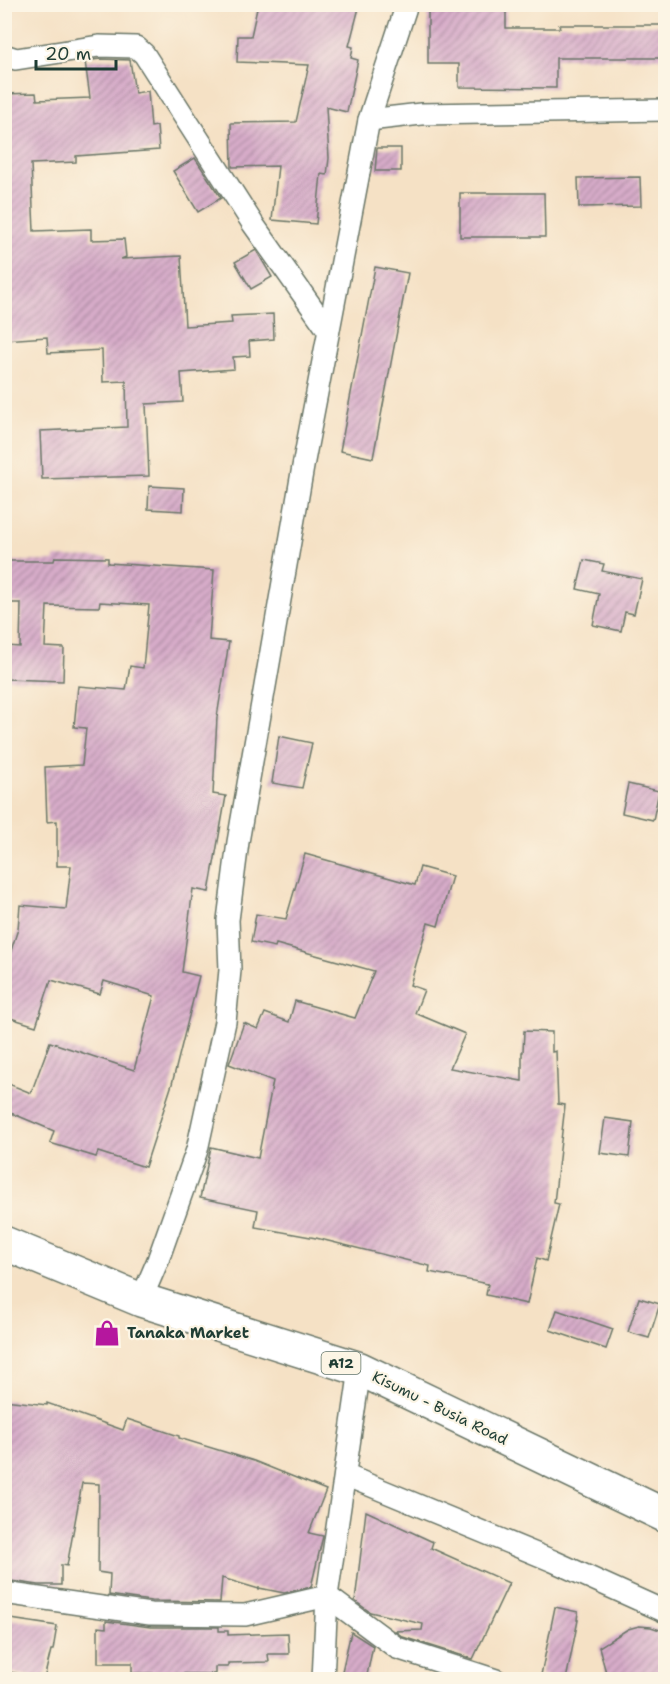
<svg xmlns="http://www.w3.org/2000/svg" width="670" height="1684" font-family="'Shantell Sans',sans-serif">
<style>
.building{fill:url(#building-hatch)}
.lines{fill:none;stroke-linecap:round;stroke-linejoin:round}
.street-casing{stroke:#6a7667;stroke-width:24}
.highway-casing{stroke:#6a7667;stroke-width:36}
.street{stroke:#fff;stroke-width:21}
.highway{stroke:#fff;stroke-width:33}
.labels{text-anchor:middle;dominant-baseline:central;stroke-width:4.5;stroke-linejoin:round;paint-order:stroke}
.shield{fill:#fcf5e5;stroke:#617469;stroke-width:1.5}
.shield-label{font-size:14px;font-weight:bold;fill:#1f3d34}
.poi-label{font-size:15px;font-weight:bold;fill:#1f3d34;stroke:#fcf5e5;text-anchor:start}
.street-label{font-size:15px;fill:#1f3d34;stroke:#fcf5e5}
</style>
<defs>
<pattern id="building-hatch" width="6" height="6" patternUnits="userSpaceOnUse" patternTransform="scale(1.5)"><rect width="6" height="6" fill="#d7acc9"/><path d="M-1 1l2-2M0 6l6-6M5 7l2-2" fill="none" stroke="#ae8da4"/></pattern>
</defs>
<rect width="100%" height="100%" fill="#fcf5e5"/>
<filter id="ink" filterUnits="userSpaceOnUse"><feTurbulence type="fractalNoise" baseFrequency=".0167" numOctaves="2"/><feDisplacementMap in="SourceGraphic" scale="12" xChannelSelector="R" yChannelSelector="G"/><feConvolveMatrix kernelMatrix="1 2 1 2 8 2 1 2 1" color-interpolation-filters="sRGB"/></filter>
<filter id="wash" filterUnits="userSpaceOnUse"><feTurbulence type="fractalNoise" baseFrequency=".008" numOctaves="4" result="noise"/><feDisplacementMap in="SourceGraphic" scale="24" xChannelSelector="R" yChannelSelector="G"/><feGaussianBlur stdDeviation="1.35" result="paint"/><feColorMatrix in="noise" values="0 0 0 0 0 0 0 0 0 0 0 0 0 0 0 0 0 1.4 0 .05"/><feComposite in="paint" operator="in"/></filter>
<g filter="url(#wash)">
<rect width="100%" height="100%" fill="#f5e1c5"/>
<g id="blocks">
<!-- building -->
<g class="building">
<polygon points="258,4 360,4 349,46 353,47 351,58 358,60 347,112 326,107 329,158 327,175 321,174 316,224 272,220 278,166 232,167 231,123 296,122 309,65 237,62 238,36 251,36"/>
<polygon points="428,4 506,4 506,28 560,28 559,25 666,25 666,58 556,58 556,88 459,87 459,64 428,64"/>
<polygon points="100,59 130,60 135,93 148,91 151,127 157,126 159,150 76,156 76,162 31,164 34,231 91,229 91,240 124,239 126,257 121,259 181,256 185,326 232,323 231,316 273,314 274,339 249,341 250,356 233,357 234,369 181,373 183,402 146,404 149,476 42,479 40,431 127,427 126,381 103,382 102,350 48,353 47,337 4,340 4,94 36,93 37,100 90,98 85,61"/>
<polygon points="377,148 401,148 401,171 375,171"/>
<polygon points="195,158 221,198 198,212 173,171"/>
<polygon points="640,177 641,206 579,207 578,178"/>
<polygon points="460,193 544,193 545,237 460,237"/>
<polygon points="256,250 272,277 251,289 235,262"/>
<polygon points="375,267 408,273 373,458 340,451"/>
<polygon points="149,486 184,488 183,511 148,509"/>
<polygon points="55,557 108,558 108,563 214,570 209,640 229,642 217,717 213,794 226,796 209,892 193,889 182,972 199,976 172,1084 145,1167 98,1152 96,1157 50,1143 54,1131 4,1110 4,1082 31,1093 50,1042 134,1070 154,996 104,981 100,994 51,980 36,1026 4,1016 4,972 18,929 20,905 66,909 71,866 57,866 57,821 47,822 45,767 82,765 86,728 74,727 78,686 126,690 130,666 143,668 149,605 100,602 99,607 47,606 45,647 64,648 63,681 6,679 7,646 20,647 21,603 9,603 9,594 4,594 4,561 54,561"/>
<polygon points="584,560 604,564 602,571 642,579 634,614 625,612 621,631 593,625 599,594 577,589"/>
<polygon points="279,736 312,743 302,788 272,783"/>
<polygon points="628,784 659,791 653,820 622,813"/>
<polygon points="305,854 415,885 420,867 452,876 438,926 428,923 410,985 424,990 415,1013 465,1034 450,1068 522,1081 522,1052 523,1052 524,1031 552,1032 552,1052 556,1051 558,1104 565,1105 554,1203 559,1204 546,1261 537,1258 527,1304 486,1295 488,1284 429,1272 430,1266 316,1238 255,1227 258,1210 200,1198 211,1147 258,1158 273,1081 229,1064 244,1023 258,1029 265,1013 289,1022 295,1001 355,1018 374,971 276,944 275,947 251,942 256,914 286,919"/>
<polygon points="605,1118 633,1122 629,1157 600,1153"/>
<polygon points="639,1298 660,1304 649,1338 628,1332"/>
<polygon points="557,1310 613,1329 606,1349 550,1330"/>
<polygon points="4,1400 47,1405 47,1403 123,1430 127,1419 179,1436 179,1438 254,1461 326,1490 309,1533 323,1536 311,1587 284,1593 259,1588 259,1589 222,1578 220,1602 151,1601 109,1595 110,1574 98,1572 99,1484 82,1483 67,1566 61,1565 61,1585 39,1585 4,1580"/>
<polygon points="366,1511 433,1542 431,1548 509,1583 473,1659 403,1637 395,1631 422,1630 423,1624 370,1612 355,1601"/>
<polygon points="555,1607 578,1612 577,1620 578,1620 566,1680 541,1675"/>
<polygon points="4,1618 57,1626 53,1650 51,1650 44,1679 4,1671"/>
<polygon points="106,1621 150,1627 219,1627 219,1631 228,1631 228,1635 288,1633 289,1654 268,1654 269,1662 228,1663 228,1667 215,1667 215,1674 132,1673 132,1663 98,1663 98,1627 106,1628"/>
<polygon points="639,1626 651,1627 666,1632 666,1680 608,1680 599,1647 628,1629"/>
<polygon points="351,1632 373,1646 366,1680 340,1680"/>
</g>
</g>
</g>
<g filter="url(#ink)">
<use href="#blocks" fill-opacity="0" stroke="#6a7667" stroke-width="1.5"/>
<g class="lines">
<!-- street casing -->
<g class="street-casing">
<g id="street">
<polyline points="4,55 16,59 99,46 136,47 144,54 253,224 328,330"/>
<polyline points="369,120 421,114 666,110"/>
<polyline points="141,1300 158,1260 197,1150 225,1022 230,970 228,920 238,842 304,461 369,120 407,4"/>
<polyline points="345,1475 553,1561 666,1612"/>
<polyline points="4,1593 150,1614 245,1615 327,1596 397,1648 496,1680"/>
<polyline points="323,1680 327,1596 360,1369"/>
</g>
</g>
<!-- highway casing -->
<g class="highway-casing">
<polyline id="highway" points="4,1243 141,1300 360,1369 666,1516"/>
</g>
<!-- street -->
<use href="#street" class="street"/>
<!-- highway -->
<use href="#highway" class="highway"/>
</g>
</g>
<!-- icons -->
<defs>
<g id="shop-bare" transform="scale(2.07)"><path d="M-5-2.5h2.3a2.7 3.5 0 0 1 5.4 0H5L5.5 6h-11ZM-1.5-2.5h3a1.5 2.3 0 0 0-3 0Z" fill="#b5179e" stroke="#fcf5e5" stroke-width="2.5" paint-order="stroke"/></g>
</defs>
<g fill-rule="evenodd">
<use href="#shop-bare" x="107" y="1333"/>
</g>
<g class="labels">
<!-- shield labels -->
<rect class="shield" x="321.5" y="1352" width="39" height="22" rx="4.5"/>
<g class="shield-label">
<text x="341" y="1363">A12</text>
</g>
<!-- poi labels -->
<g class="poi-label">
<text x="127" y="1333">Tanaka Market</text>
</g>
<!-- street labels -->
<g class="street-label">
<text transform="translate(440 1408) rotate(26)">Kisumu - Busia Road</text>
</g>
</g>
<!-- margin -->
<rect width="670" height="1684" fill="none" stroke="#fcf5e5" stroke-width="24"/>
<!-- scale -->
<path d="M36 60v9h80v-9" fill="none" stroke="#1f3d34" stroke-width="3"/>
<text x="45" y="60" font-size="18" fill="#1f3d34" stroke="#fcf5e5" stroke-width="4.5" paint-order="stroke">20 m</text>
</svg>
